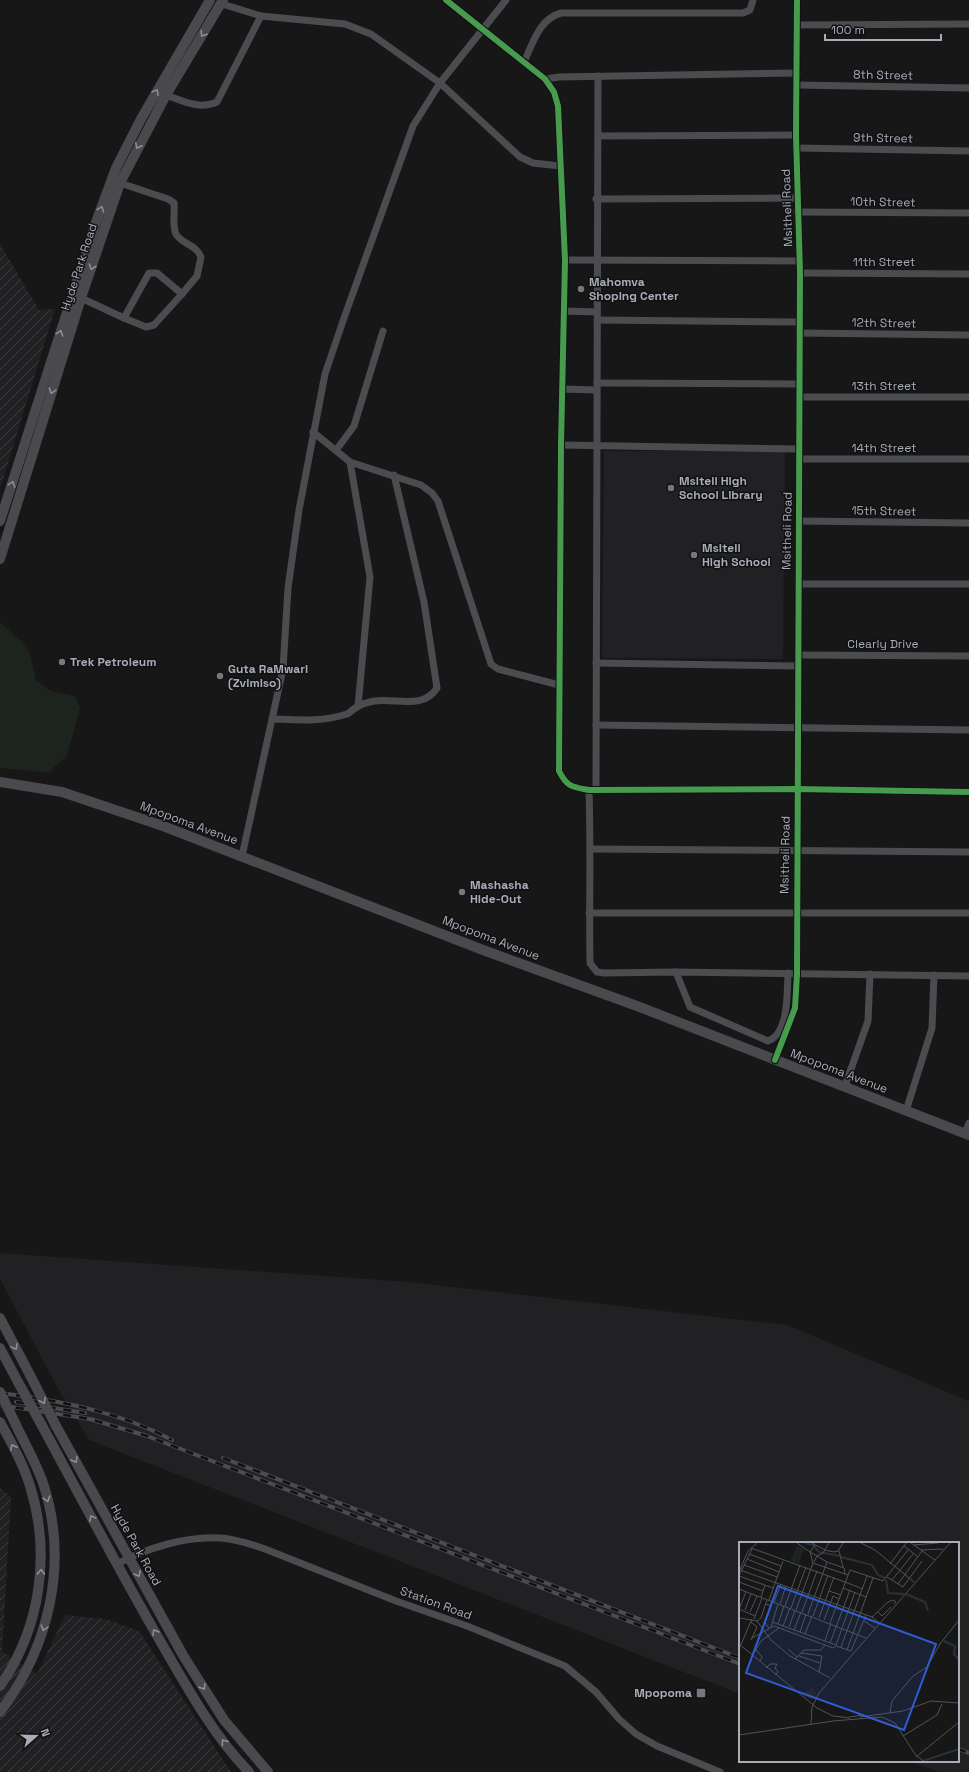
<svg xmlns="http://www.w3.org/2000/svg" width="969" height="1772" font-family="'Space Grotesk',sans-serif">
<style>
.built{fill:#212123}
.industrial{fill:url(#industrial-furrows)}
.grass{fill:#1d241e}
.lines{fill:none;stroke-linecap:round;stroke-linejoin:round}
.street{stroke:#4b4c50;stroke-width:7}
.secondary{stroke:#4a4a4e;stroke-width:10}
.rail-casing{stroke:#4b4c4f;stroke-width:4}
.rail{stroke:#111113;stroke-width:2.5;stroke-dasharray:8;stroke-linecap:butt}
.secondary-bridge{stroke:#4a4a4e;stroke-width:10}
.cycleway-casing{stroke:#111113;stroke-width:8}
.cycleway{stroke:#469c4c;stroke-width:6}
.oneway{stroke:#8c8f98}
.poi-dot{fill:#757880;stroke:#111113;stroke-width:1.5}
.labels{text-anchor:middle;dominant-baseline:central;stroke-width:3;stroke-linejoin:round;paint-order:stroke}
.street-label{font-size:12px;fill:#a8adb8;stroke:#111113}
.poi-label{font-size:12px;font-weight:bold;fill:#a8adb8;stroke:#111113;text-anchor:start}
.inset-river{fill:none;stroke:#2a3239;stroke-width:2}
.inset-road{fill:none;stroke:#515357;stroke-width:1}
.view{fill:#325cd3;fill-opacity:0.15;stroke:#325cd3;stroke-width:2}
.inset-edge{fill:none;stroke:#a8adb8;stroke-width:2}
</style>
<defs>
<pattern id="industrial-furrows" width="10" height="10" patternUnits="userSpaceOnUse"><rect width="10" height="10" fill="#212123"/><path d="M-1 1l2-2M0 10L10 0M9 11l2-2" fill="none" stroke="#3e3f41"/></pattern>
</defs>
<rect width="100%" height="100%" fill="#171717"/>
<!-- built -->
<g class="built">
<polygon points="604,451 785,451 783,659 602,658"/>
<polygon points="0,1253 409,1282 787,1325 969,1401 969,1772 939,1772 910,1761 958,1761 958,1543 740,1543 740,1694 89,1440 56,1385 0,1279"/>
</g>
<!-- industrial -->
<g class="industrial">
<polygon points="0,244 39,310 55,309 0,489"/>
<polygon points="0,1488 11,1497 2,1651 37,1674 65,1615 105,1619 139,1631 231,1772 0,1772"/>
</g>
<!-- grass -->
<polygon class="grass" points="0,622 23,643 30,654 36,681 51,691 75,696 80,708 67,756 54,767 51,773 0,768"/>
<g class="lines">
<!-- street -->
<g class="street">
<path d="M446,0L545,79L554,92L558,106L565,260L561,445L559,771C567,787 572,787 589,790L797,789L969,792"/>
<polyline points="222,4 261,16 345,24 371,34 440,83 520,157 533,163 560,166"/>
<polyline points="797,25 969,24"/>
<path d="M524,62C533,43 539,19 561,13H743L750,10L753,0"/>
<polyline points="545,79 559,77 797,73"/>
<polyline points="797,85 969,88"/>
<path d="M166,95C183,101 199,110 217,102L261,16"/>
<polyline points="598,136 796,135"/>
<polyline points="796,148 969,151"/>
<polyline points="596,199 797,198"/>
<polyline points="797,212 969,213"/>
<polyline points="565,260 800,261"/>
<polyline points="800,273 969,274"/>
<path d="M81,298L124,318L149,273H157L182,294L197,276L201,257C196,244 181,244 176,234C172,226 175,212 174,203L168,199L120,183"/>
<polyline points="564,311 597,312"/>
<polyline points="124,318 146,327 154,325 182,294"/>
<polyline points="597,320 799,322"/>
<polyline points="799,333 969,335"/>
<polyline points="597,383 799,384"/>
<polyline points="562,389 596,390"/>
<polyline points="799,397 969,397"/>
<polyline points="313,432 350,462 421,485 432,493 438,501 491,664 498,669 559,685"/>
<polyline points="561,445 799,449"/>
<polyline points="337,449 354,426 383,331"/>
<polyline points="799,459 969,459"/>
<polyline points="350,462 370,577 358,706"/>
<polyline points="799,521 969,523"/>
<polyline points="798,584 969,584"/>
<polyline points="798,655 969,656"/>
<polyline points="596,663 798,666"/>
<path d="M273,719C299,720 322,722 347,714C351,712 353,709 357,707C361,704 369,702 374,701C397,698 423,710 437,688L424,602L394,475"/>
<polyline points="596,725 969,730"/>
<polyline points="596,789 598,76"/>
<path d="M589,790C591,848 589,905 590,963L597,972L604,973L676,972L969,976"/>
<polyline points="591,849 969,852"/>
<polyline points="242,856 283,669 288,588 299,510 325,374 344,318 413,126 440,83 506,0"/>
<polyline points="589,913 969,913"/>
<path d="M676,972L690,1007L768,1041C789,1034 787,992 788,973"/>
<polyline points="775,1060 795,1008 797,974 800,273 796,135 797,0"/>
<polyline points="845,1086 868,1021 870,974"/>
<polyline points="906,1111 932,1028 934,975"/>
<polyline points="965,1133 969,1123"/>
<path d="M117,1564C147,1548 186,1536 220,1538C236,1539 251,1544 265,1549L396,1601L467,1626L565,1666L596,1692L619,1719L636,1734L657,1746L720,1772"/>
</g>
<!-- secondary -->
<g class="secondary">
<polyline points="0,521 95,225 116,168 141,119 210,0"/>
<polyline points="0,559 81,298 120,183 166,95 223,0"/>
<polyline points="0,782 62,792 163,826 483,950 637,1006 969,1135"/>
<polyline points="0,1318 30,1375"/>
<polyline points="0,1348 18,1382"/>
<path d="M0,1422C11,1442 23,1463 30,1486C51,1553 41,1628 0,1686"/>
<path d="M40,1422C79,1494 118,1568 159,1639C186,1685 212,1734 249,1772"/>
<polyline points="56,1426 184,1657 224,1720 268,1772"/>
<path d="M0,1712C50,1646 69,1562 43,1483C36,1463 25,1444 16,1425"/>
</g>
<!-- rail casing -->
<g class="rail-casing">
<g id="rail">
<path d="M0,1393C60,1401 118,1411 172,1440"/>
<polyline points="16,1402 85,1413"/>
<polyline points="0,1405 90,1419 147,1436 740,1664"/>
<polyline points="223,1458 740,1658"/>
<polyline points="958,1749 969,1753"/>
</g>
</g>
<!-- rail -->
<use href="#rail" class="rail"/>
<!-- secondary-bridge -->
<g class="secondary-bridge">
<polyline points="30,1375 56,1426"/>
<polyline points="18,1382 40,1422"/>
<polyline points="0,1392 16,1425"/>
</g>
<!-- cycleway casing -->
<g class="cycleway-casing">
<g id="cycleway">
<path d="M446,0L545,79L554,92L558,106L565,260L561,445L559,771C567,787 572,787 589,790L797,789L969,792"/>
<polyline points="775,1060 795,1008 797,974 800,273 796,135 797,0"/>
</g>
</g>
<!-- cycleway -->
<use href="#cycleway" class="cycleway"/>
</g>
<!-- one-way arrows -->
<defs><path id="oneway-chevron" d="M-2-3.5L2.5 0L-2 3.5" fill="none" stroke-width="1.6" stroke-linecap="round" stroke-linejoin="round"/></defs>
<g class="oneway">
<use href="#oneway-chevron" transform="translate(203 34) rotate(122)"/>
<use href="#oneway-chevron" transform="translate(156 92) rotate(-60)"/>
<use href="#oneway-chevron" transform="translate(138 146) rotate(116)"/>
<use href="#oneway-chevron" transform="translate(101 209) rotate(-70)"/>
<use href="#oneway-chevron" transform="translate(92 267) rotate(109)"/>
<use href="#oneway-chevron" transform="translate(60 333) rotate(-72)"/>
<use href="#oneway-chevron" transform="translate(52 391) rotate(108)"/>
<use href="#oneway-chevron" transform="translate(12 484) rotate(-72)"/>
<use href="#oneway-chevron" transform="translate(15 1347) rotate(62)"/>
<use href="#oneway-chevron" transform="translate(43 1401) rotate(63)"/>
<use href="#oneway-chevron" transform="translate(13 1447) rotate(-117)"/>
<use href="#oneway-chevron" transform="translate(75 1460) rotate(61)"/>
<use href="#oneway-chevron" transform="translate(47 1499) rotate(74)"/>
<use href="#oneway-chevron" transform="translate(92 1518) rotate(-118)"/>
<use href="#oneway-chevron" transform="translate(41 1572) rotate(-88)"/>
<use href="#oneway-chevron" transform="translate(138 1574) rotate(61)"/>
<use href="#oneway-chevron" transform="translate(44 1628) rotate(107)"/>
<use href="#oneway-chevron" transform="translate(155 1632) rotate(-120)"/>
<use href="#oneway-chevron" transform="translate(203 1687) rotate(58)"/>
<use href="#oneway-chevron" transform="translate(224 1742) rotate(-126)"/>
</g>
<!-- markers -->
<g class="poi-dot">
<circle cx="581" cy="289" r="4"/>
<circle cx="671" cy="488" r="4"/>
<circle cx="694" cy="555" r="4"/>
<circle cx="62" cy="662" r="4"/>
<circle cx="220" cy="676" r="4"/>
<circle cx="462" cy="892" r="4"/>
<rect x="696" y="1688" width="10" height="10" rx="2"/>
</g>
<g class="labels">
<!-- street labels -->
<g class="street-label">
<text transform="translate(883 75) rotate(1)">8th Street</text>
<text transform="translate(883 138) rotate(1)">9th Street</text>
<text transform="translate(883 202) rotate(1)">10th Street</text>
<text transform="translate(787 208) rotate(-92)">Msitheli Road</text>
<text x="884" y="262">11th Street</text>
<text transform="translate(79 267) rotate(-72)">Hyde Park Road</text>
<text transform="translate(884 323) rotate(1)">12th Street</text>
<text x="884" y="386">13th Street</text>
<text x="884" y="448">14th Street</text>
<text transform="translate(884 511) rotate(1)">15th Street</text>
<text transform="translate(787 531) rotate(-89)">Msitheli Road</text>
<text x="883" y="644">Clearly Drive</text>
<text transform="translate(189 823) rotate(20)">Mpopoma Avenue</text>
<text transform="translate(785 855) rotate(-89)">Msitheli Road</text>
<text transform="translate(491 938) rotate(21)">Mpopoma Avenue</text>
<text transform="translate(839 1071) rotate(21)">Mpopoma Avenue</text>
<text transform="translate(136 1545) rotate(61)">Hyde Park Road</text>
<text transform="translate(436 1603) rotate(20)">Station Road</text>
</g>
<!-- poi labels -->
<g class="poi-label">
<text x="589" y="282">Mahomva<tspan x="589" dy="14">Shoping Center</tspan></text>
<text x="679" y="481">Msiteli High<tspan x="679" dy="14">School Library</tspan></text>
<text x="702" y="548">Msiteli<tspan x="702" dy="14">High School</tspan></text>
<text x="70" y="662">Trek Petroleum</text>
<text x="228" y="669">Guta RaMwari<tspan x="228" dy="14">(Zvimiso)</tspan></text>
<text x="470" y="885">Mashasha<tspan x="470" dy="14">Hide-Out</tspan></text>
<text x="692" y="1693" text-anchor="end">Mpopoma</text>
</g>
</g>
<!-- overview -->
<g transform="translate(739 1542)">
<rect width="220" height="220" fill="#171717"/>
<path d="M73,146L78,151L73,158L62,152Z" fill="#1d241e"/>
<path d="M58,3L65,7L60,21L52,19Z" fill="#1d241e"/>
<path class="inset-river" d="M66,1L74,3L80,10L101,14M102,15L133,23L139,33L146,36M147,38L149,51L165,52M167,52L186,60L189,69M205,99L216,104L215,112L220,118M184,219L220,207"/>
<path class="inset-road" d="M58,1L71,10L74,21M73,1L86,8L95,10L99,9L104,1M122,1L136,8L175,40M172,1L196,18M76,3L71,10L88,20M175,3L199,1M165,4L179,15M12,6L106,40M182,8L204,7M100,9L104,25M10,12L42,24M8,17L40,30M75,20L78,14L84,11L90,1M151,22L167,1M5,23L38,35M1,28L133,75L140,81M0,30L9,9L18,1M0,34L34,46M0,34L13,7M148,35L164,45L183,19M153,38L174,12M0,40L24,49M106,40L124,47M159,42L183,9M104,46L127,55M0,47L127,96M90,49L102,53M22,55L26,43M30,58L44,19M35,60L42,42M27,62L32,64L26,81L30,86M41,62L47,44M46,64L61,23M52,66L67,25M0,67L7,50M0,67L16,74M6,68L12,52M57,68L74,21L109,33M11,70L18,54M63,70L78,29M139,70L143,74L152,65M69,72L88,20L105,26L106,32M74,74L89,33M133,75L149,60L154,58L157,60L155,62M0,76L18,79L32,98L51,114L91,136M80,76L95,35M15,77L23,56M85,78L94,54L100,57M18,79L22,76L28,58M125,79L136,86M33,80L97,103M91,81L111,28L144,39L169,8M39,82L45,64M44,84L51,66M32,85L39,62M50,85L56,68M55,88L62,70M61,90L67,72M66,92L73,74M13,96L35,84L94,106L97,104L112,109L127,73M12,98L18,85L12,80M86,99L92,81M91,101L111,48M0,102L78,166L94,174L111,176M97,103L116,50M102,105L128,34M0,107L13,77M49,107L58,115M17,108L23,115L21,119M108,108L134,36M15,111L22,99L40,86M62,111L83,114L80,130M60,114L81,121M56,117L65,108H82L86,103M27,126L31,122H38L36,126L39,130L36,133M151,171L153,159L174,134L188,125L201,102L220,78M110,175L125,173M121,175L164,169L192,159L220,161M72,182L73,165L80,151L211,1M0,193L94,179L143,175L156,181L176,212L184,219M164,194L198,173L203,162M177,215L220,180"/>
<path class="view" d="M39,44L197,102L165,188L7,131Z"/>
<rect width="220" height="220" class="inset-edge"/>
</g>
<!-- north arrow -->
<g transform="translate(36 1736) rotate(70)" stroke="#111113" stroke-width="3" paint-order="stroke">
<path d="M0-3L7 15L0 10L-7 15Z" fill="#a8adb8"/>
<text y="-6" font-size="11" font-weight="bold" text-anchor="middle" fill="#a8adb8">N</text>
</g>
<!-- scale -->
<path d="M825 34v6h116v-6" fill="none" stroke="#a8adb8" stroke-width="2"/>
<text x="831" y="34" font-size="12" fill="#a8adb8" stroke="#111113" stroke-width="3" paint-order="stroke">100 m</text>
</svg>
